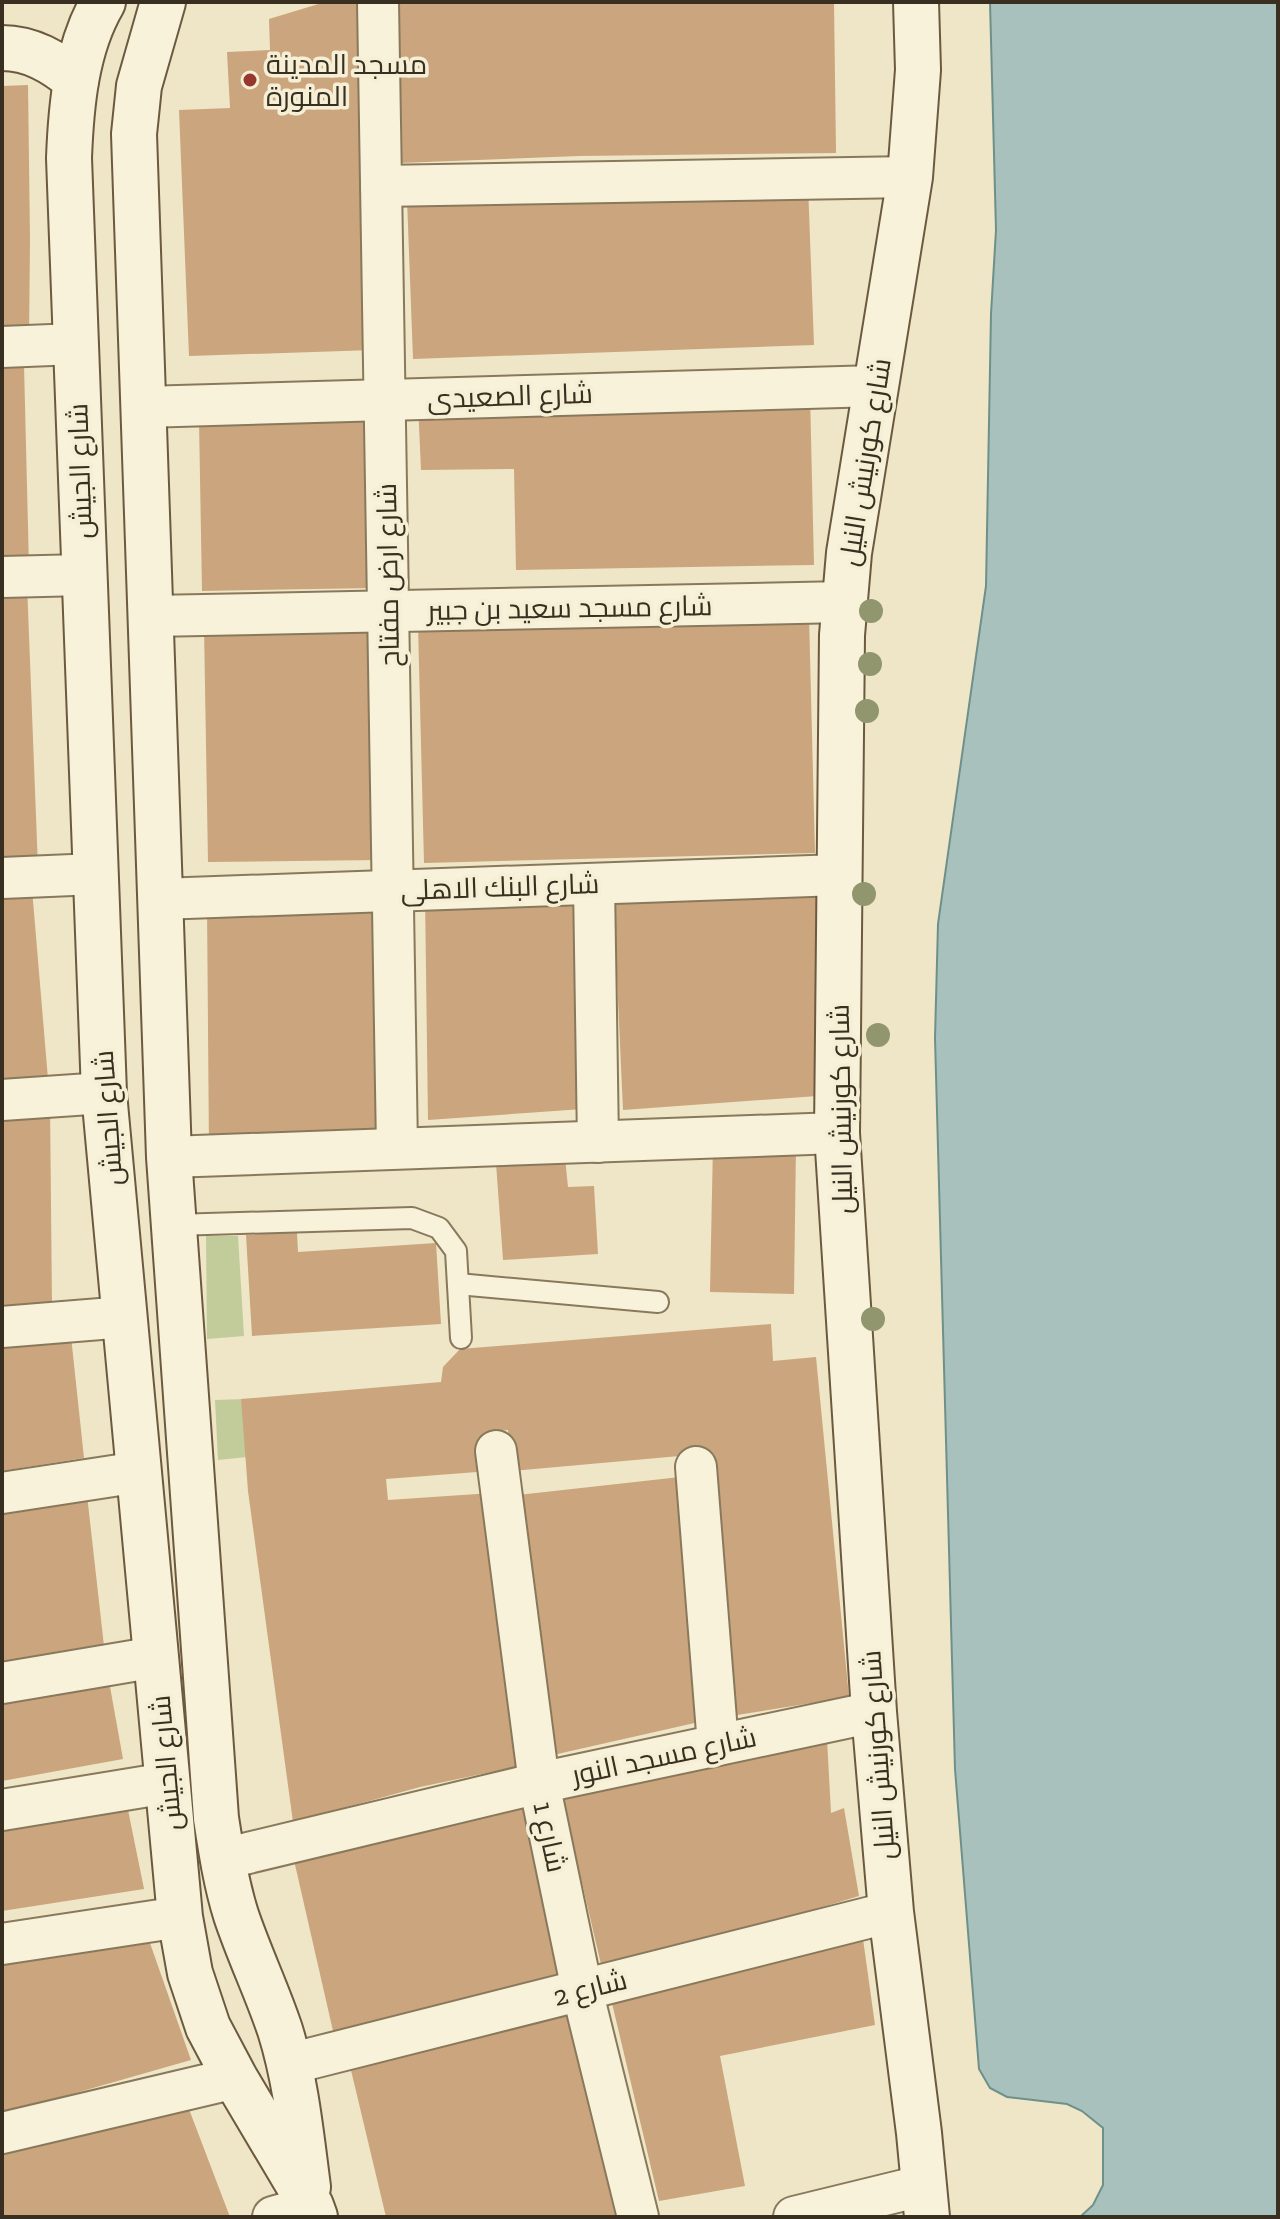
<svg xmlns="http://www.w3.org/2000/svg" width="1280" height="2219" font-family="'Zilla Slab',Cairo,serif">
<style>
.green{fill:#c1cc9a}
.water{fill:#a8c1bc;stroke:#6e908b;stroke-width:2}
.building{fill:#cba57d}
.lines{fill:none;stroke-linecap:round;stroke-linejoin:round}
.lane-casing{stroke:#89795c;stroke-width:24}
.street-casing{stroke:#89795c;stroke-width:44}
.secondary-casing{stroke:#6b5a3f;stroke-width:48}
.lane{stroke:#f8f2da;stroke-width:20}
.street{stroke:#f8f2da;stroke-width:40}
.secondary{stroke:#f8f2da;stroke-width:44}
.tree{fill:#91966f}
.poi-dot{fill:#97372d;stroke:#f5efd6;stroke-width:3}
.labels{text-anchor:middle;dominant-baseline:central;stroke-width:7;stroke-linejoin:round;paint-order:stroke}
.poi-label{font-size:28px;fill:#392f20;stroke:#f5efd6;text-anchor:start}
.street-label{font-size:28px;fill:#392f20;stroke:#f5efd6}
</style>
<rect width="100%" height="100%" fill="#eee6c6"/>
<!-- green -->
<g class="green">
<polygon points="206,1236 238,1236 244,1336 207,1339"/>
<polygon points="245,1399 247,1457 218,1460 215,1400"/>
</g>
<!-- water -->
<polygon class="water" points="990,2 1278,2 1278,2217 1080,2217 1093,2205 1103,2185 1103,2128 1082,2111 1067,2104 1007,2097 990,2088 979,2069 955,1769 935,1038 938,924 986,586 991,314 996,230"/>
<!-- building -->
<g class="building">
<polygon points="325,2 360,2 373,350 189,356 179,110 230,108 227,52 270,50 269,19"/>
<polygon points="400,2 834,2 836,153 579,156 400,163"/>
<polygon points="28,85 30,239 29,339 2,340 2,86"/>
<polygon points="808,185 814,345 413,359 407,199"/>
<polygon points="2,365 24,365 29,567 2,567"/>
<polygon points="810,394 814,565 516,570 514,469 421,470 418,403"/>
<polygon points="371,417 374,588 202,591 199,420"/>
<polygon points="2,584 27,584 38,868 2,869"/>
<polygon points="809,616 815,853 424,863 418,625"/>
<polygon points="373,625 377,860 208,862 204,627"/>
<polygon points="817,883 817,1096 623,1110 613,889"/>
<polygon points="32,889 48,1079 2,1082 2,891"/>
<polygon points="581,891 583,1109 428,1120 425,895"/>
<polygon points="384,897 388,1139 209,1149 207,905"/>
<polygon points="50,1103 52,1306 2,1311 2,1107"/>
<polygon points="713,1144 796,1145 794,1294 710,1292"/>
<polygon points="565,1158 568,1187 594,1186 598,1254 503,1260 496,1163"/>
<polygon points="297,1232 298,1252 436,1243 441,1324 252,1336 246,1235"/>
<polygon points="771,1324 773,1361 816,1357 849,1697 731,1716 702,1454 512,1471 508,1430 487,1432 490,1471 386,1479 388,1500 492,1493 534,1763 420,1787 293,1822 248,1491 241,1399 441,1382 443,1367 460,1349"/>
<polygon points="70,1327 84,1458 2,1471 2,1333"/>
<polygon points="680,1477 699,1722 553,1755 518,1495"/>
<polygon points="86,1486 104,1646 2,1664 2,1499"/>
<polygon points="107,1670 123,1759 2,1781 2,1689"/>
<polygon points="827,1739 831,1813 844,1808 859,1896 603,1973 560,1788"/>
<polygon points="126,1800 144,1889 2,1911 2,1820"/>
<polygon points="529,1800 568,1972 333,2031 291,1847"/>
<polygon points="144,1926 191,2060 2,2114 2,1954"/>
<polygon points="863,1939 875,2025 720,2056 745,2186 659,2201 611,1999"/>
<polygon points="583,2012 630,2213 613,2217 386,2217 350,2066"/>
<polygon points="184,2096 230,2217 2,2217 2,2140"/>
</g>
<g class="lines">
<!-- lane casing -->
<g class="lane-casing">
<g id="lane">
<polyline points="174,1225 412,1218 439,1228 456,1251 461,1338"/>
<polyline points="458,1284 658,1302"/>
</g>
</g>
<!-- street casing -->
<g class="street-casing">
<g id="street">
<polyline points="378,2 397,1148"/>
<polyline points="381,186 910,177"/>
<polyline points="2,347 76,344"/>
<polyline points="143,407 877,386"/>
<polyline points="2,577 84,575"/>
<polyline points="151,616 845,602"/>
<polyline points="2,878 96,874"/>
<polyline points="594,884 598,1142"/>
<polyline points="160,899 839,875"/>
<polyline points="2,1100 104,1093"/>
<polyline points="169,1157 837,1133"/>
<polyline points="2,1327 125,1317"/>
<polyline points="496,1451 539,1783 582,1990 638,2217"/>
<polyline points="696,1467 718,1745"/>
<polyline points="2,1493 139,1472"/>
<polyline points="2,1683 156,1657"/>
<polyline points="2,1810 167,1783"/>
<polyline points="223,1859 539,1783 874,1712"/>
<polyline points="2,1944 180,1917"/>
<polyline points="289,2064 891,1912"/>
<polyline points="2,2133 235,2078"/>
<polyline points="273,2217 311,2206"/>
<polyline points="794,2217 925,2185"/>
</g>
</g>
<!-- secondary casing -->
<g class="secondary-casing">
<g id="secondary">
<path d="M103,2C76,48 71,106 69,158L104,1093L180,1917L190,1973L208,2027L235,2078L311,2206L315,2217"/>
<path d="M163,2L139,86L134,134L169,1157L216,1818C221,1850 226,1883 236,1915C249,1954 267,1991 280,2030C296,2081 301,2134 308,2187"/>
<polyline points="916,2 918,70 910,177 849,553 842,635 837,1133 874,1712 891,1912 919,2133 927,2217"/>
<path d="M2,48C31,48 54,62 76,80"/>
</g>
</g>
<!-- lane -->
<use href="#lane" class="lane"/>
<!-- street -->
<use href="#street" class="street"/>
<!-- secondary -->
<use href="#secondary" class="secondary"/>
</g>
<!-- trees -->
<g class="tree">
<circle cx="871" cy="611" r="12"/>
<circle cx="870" cy="664" r="12"/>
<circle cx="867" cy="711" r="12"/>
<circle cx="864" cy="894" r="12"/>
<circle cx="878" cy="1035" r="12"/>
<circle cx="873" cy="1319" r="12"/>
</g>
<!-- markers -->
<circle class="poi-dot" cx="250" cy="80" r="8"/>
<g class="labels">
<!-- poi labels -->
<g class="poi-label">
<text x="266" y="64">مسجد المدينة<tspan x="266" dy="32">المنورة</tspan></text>
</g>
<!-- street labels -->
<g class="street-label">
<text transform="translate(510 396) rotate(-2)">شارع الصعيدى</text>
<text transform="translate(865 462) rotate(-81)">شارع كورنيش النيل</text>
<text transform="translate(80 471) rotate(-92)">شارع الجيش</text>
<text transform="translate(388 575) rotate(-91)">شارع ارض مفتاح</text>
<text transform="translate(570 608) rotate(-1)">شارع مسجد سعيد بن جبير</text>
<text transform="translate(500 887) rotate(-2)">شارع البنك الاهلى</text>
<text transform="translate(841 1109) rotate(-91)">شارع كورنيش النيل</text>
<text transform="translate(108 1118) rotate(-94)">شارع الجيش</text>
<text transform="translate(878 1755) rotate(-94)">شارع كورنيش النيل</text>
<text transform="translate(664 1756) rotate(-12)">شارع مسجد النور</text>
<text transform="translate(166 1763) rotate(-95)">شارع الجيش</text>
<text transform="translate(550 1837) rotate(78)">شارع 1</text>
<text transform="translate(590 1988) rotate(-14)">شارع 2</text>
</g>
</g>
<!-- border -->
<rect width="1280" height="2219" fill="none" stroke="#392f20" stroke-width="8"/>
</svg>
